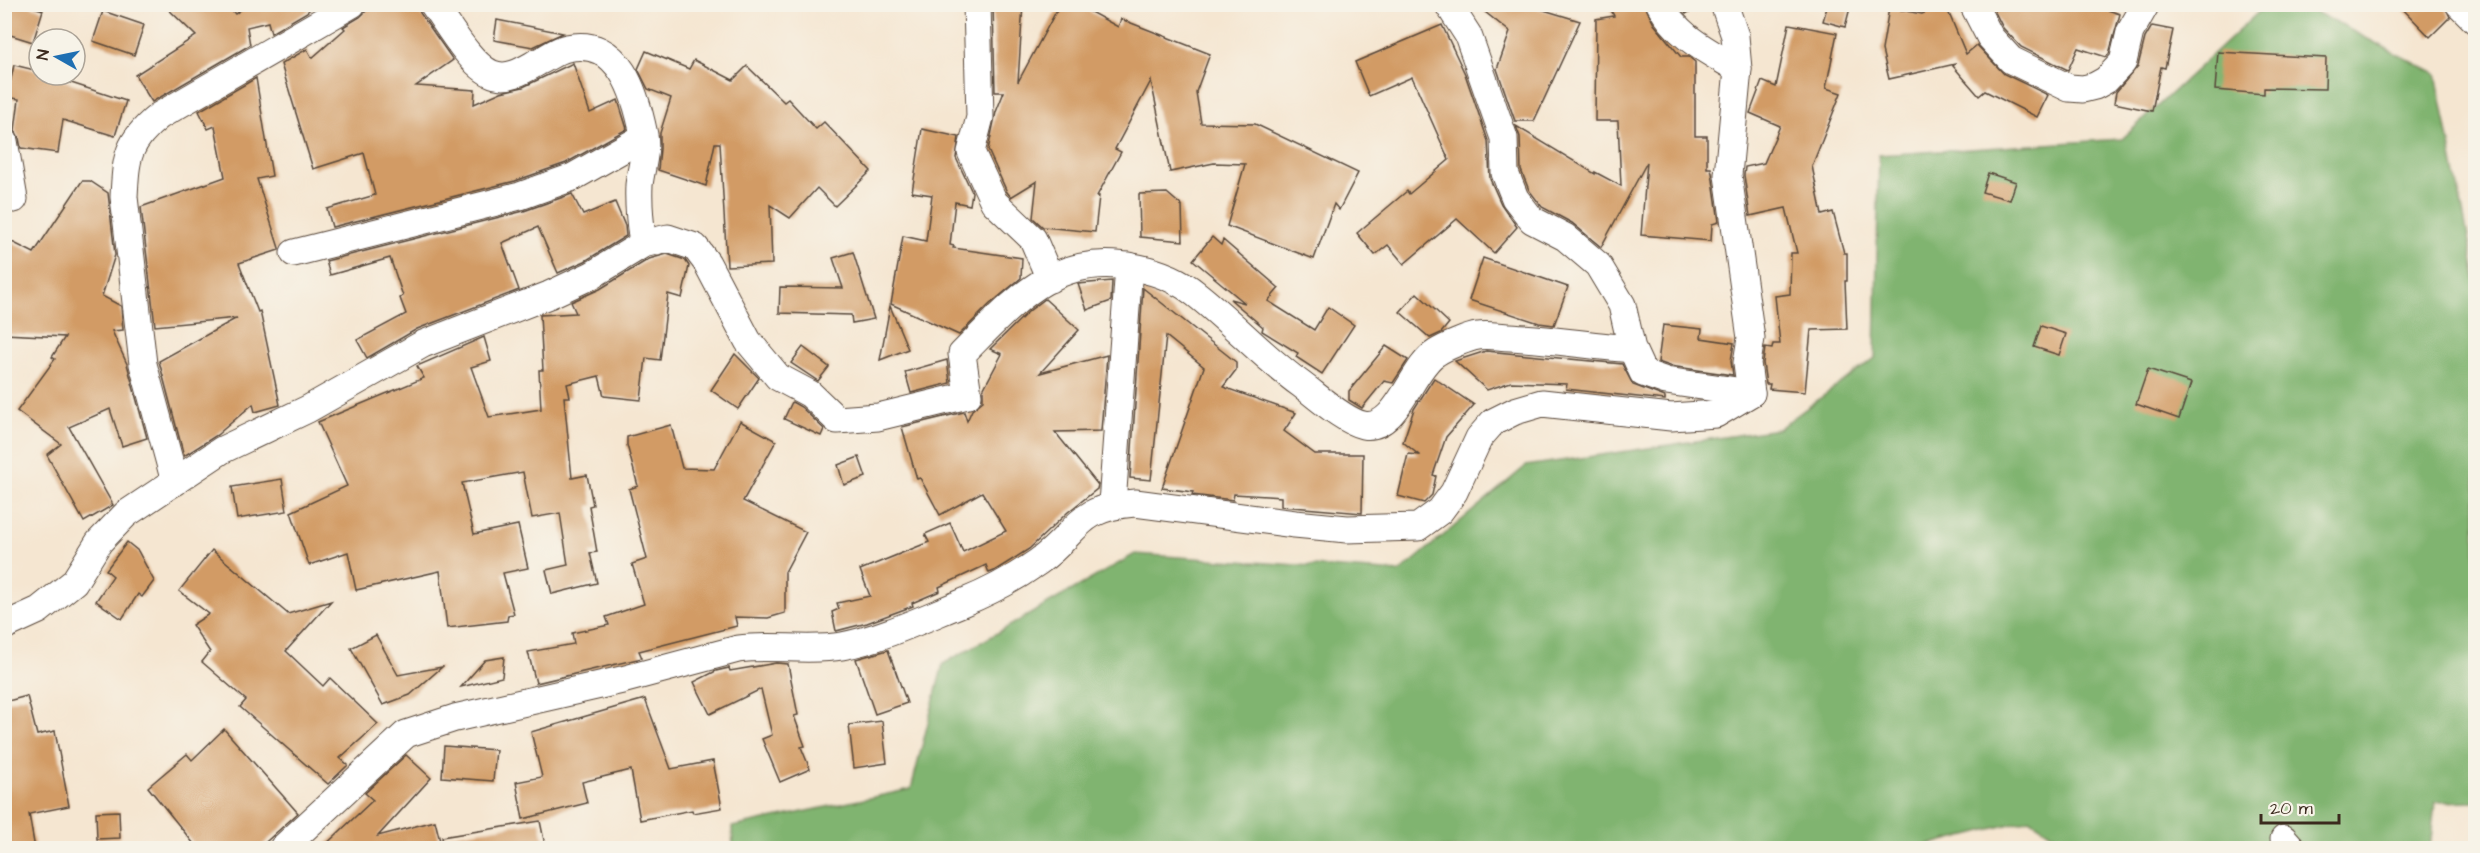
<svg xmlns="http://www.w3.org/2000/svg" width="2480" height="853" font-family="'Architects Daughter',sans-serif">
<style>
.forest{fill:#80b46f;stroke:#5e6f46;stroke-width:1.5}
.building{fill:#d29b65}
.lines{fill:none;stroke-linecap:round;stroke-linejoin:round}
.minor-casing{stroke:#574639;stroke-width:29}
.minor{stroke:#fff;stroke-width:27}
</style>
<rect width="100%" height="100%" fill="#f7f3e8"/>
<filter id="ink" filterUnits="userSpaceOnUse"><feTurbulence type="fractalNoise" baseFrequency=".0167" numOctaves="2"/><feDisplacementMap in="SourceGraphic" scale="12" xChannelSelector="R" yChannelSelector="G"/><feConvolveMatrix kernelMatrix="1 2 1 2 8 2 1 2 1" color-interpolation-filters="sRGB"/></filter>
<filter id="wash" filterUnits="userSpaceOnUse"><feTurbulence type="fractalNoise" baseFrequency=".008" numOctaves="4" result="noise"/><feDisplacementMap in="SourceGraphic" scale="24" xChannelSelector="R" yChannelSelector="G"/><feGaussianBlur stdDeviation="1.35" result="paint"/><feColorMatrix in="noise" values="0 0 0 0 0 0 0 0 0 0 0 0 0 0 0 0 0 1.4 0 .05"/><feComposite in="paint" operator="in"/></filter>
<g filter="url(#wash)">
<rect width="100%" height="100%" fill="#f5e6d1"/>
<!-- forest -->
<polygon class="forest" points="2266,5 2302,5 2436,74 2475,273 2476,801 2435,802 2430,848 2074,848 2030,819 1916,848 733,848 732,827 911,789 943,664 1135,554 1400,572 1526,466 1778,429 1875,358 1879,155 2122,139"/>
<g id="blocks">
<!-- building -->
<g class="building">
<polygon points="7,4 23,4 43,10 33,42 4,33 4,14"/>
<polygon points="163,4 226,4 235,14 249,4 315,4 307,12 271,33 268,22 247,27 250,45 152,102 135,75 196,36"/>
<polygon points="368,4 417,4 420,13 453,60 416,86 475,90 474,104 501,92 523,87 573,63 590,113 618,100 627,129 566,163 515,181 332,227 327,209 375,195 364,153 313,169 281,64 307,49 312,58 345,29 343,27 360,17 366,11"/>
<polygon points="993,4 1023,4 1018,82 1060,4 1076,4 1118,27 1121,19 1210,54 1196,92 1201,123 1255,124 1358,173 1339,210 1334,204 1314,259 1227,226 1245,164 1214,163 1170,172 1151,81 1115,149 1121,152 1097,196 1099,196 1095,232 1043,227 1033,218 1037,181 1011,197 1007,192 988,150 996,112 1004,92 995,92"/>
<polygon points="1475,4 1524,4 1580,21 1534,121 1515,121 1497,69 1510,32"/>
<polygon points="1608,4 1644,4 1654,24 1681,57 1689,57 1695,62 1695,136 1707,136 1707,168 1711,168 1712,173 1719,222 1712,224 1711,241 1641,235 1647,162 1601,247 1572,223 1542,207 1529,190 1521,170 1520,137 1516,126 1595,174 1595,172 1621,186 1618,121 1595,121 1596,19 1614,16"/>
<polygon points="1679,4 1702,4 1686,14"/>
<polygon points="1828,4 1851,4 1845,27 1823,21"/>
<polygon points="1945,4 1966,54 1977,45 2004,74 2048,95 2037,117 1985,91 1979,96 1953,66 1955,64 1889,79 1882,50 1889,8 1922,14"/>
<polygon points="1991,4 2089,4 2120,14 2109,54 2106,57 2078,48 2068,70 2021,47 2003,28"/>
<polygon points="2398,4 2444,4 2450,17 2430,37"/>
<polygon points="103,11 144,25 134,55 93,41"/>
<polygon points="497,20 563,33 533,47 494,40"/>
<polygon points="1789,24 1837,33 1826,88 1841,93 1812,166 1822,215 1833,212 1844,253 1847,253 1847,281 1845,281 1847,329 1811,330 1805,392 1769,389 1770,384 1766,384 1763,363 1765,348 1772,349 1773,344 1780,344 1775,296 1790,294 1791,253 1797,253 1786,208 1750,216 1744,175 1745,167 1764,163 1780,126 1750,113 1762,81 1776,87"/>
<polygon points="1442,25 1465,74 1488,141 1490,179 1501,204 1517,227 1494,253 1457,219 1404,264 1388,245 1375,255 1357,233 1407,191 1409,194 1449,160 1412,77 1369,96 1355,62"/>
<polygon points="2152,26 2173,30 2165,68 2161,67 2152,111 2114,103 2116,92 2138,66 2145,38"/>
<polygon points="646,51 689,69 694,60 733,80 747,66 784,102 788,99 816,129 824,122 871,171 835,206 817,188 790,218 770,205 772,264 727,266 720,143 715,143 706,186 658,170 660,149 660,133 671,98 648,89 638,69"/>
<polygon points="2218,52 2326,58 2325,89 2264,88 2264,94 2215,90"/>
<polygon points="14,65 39,71 39,75 60,76 59,79 126,101 115,136 63,120 58,153 21,148 19,138 15,130 19,99 7,97"/>
<polygon points="256,78 272,176 257,179 279,248 279,250 239,263 258,312 260,311 280,405 255,412 253,404 217,435 184,456 159,361 237,318 155,326 141,207 225,177 215,126 208,129 199,111"/>
<polygon points="922,129 959,137 956,158 972,192 970,205 955,202 950,245 954,246 953,248 1022,258 1021,278 990,304 959,335 891,304 903,236 926,241 932,195 912,192"/>
<polygon points="1988,173 2016,182 2010,200 1982,192"/>
<polygon points="82,181 90,181 108,193 115,255 102,296 121,306 123,330 112,331 127,364 147,438 122,446 110,409 69,427 113,505 84,522 47,455 61,444 17,411 55,359 52,357 65,337 4,334 4,238 34,253"/>
<polygon points="1167,193 1182,206 1183,241 1140,237 1139,194"/>
<polygon points="572,194 583,215 615,202 625,226 626,236 585,261 558,273 538,227 502,243 519,290 417,329 367,358 357,340 406,314 400,298 403,296 390,258 330,275 326,261 524,211"/>
<polygon points="1212,237 1221,245 1223,240 1279,288 1268,301 1314,330 1328,307 1354,325 1322,374 1296,357 1298,353 1262,331 1263,327 1230,299 1245,303 1193,260"/>
<polygon points="853,252 874,319 852,323 851,315 779,313 780,287 843,288 833,258"/>
<polygon points="667,254 685,260 689,266 682,298 668,294 660,360 646,358 641,400 604,396 599,376 567,384 570,397 564,397 572,478 587,475 593,505 589,506 597,552 590,553 597,583 552,594 546,570 568,565 560,513 532,518 523,472 462,483 474,534 518,525 528,568 503,573 514,614 508,615 507,621 447,628 440,571 356,590 348,552 309,565 291,512 347,486 318,422 424,378 417,366 484,337 491,361 471,367 489,417 541,409 539,370 543,370 540,315 576,313 571,302 600,289 649,259"/>
<polygon points="1483,258 1568,287 1554,325 1539,323 1469,300"/>
<polygon points="1112,281 1111,301 1087,310 1078,284"/>
<polygon points="1143,288 1236,362 1236,370 1223,387 1296,413 1284,431 1315,454 1363,454 1362,513 1281,506 1281,497 1234,494 1233,500 1192,495 1193,492 1162,488 1204,367 1166,336 1151,480 1130,478"/>
<polygon points="1417,293 1449,323 1441,333 1430,338 1400,312"/>
<polygon points="1045,299 1079,330 1040,373 1107,355 1101,431 1055,432 1098,485 1097,489 1068,512 1029,549 994,571 989,573 986,565 939,587 940,591 912,603 913,606 867,623 836,631 832,612 839,609 837,603 870,596 860,570 929,542 925,534 950,523 963,552 1006,531 982,492 940,515 920,478 917,479 902,427 964,412 967,421 972,410 983,401 983,390 1002,354 990,349 1029,311"/>
<polygon points="890,306 908,349 880,360"/>
<polygon points="1663,325 1702,329 1701,338 1734,343 1731,361 1733,375 1670,366 1658,362"/>
<polygon points="2041,326 2066,334 2059,355 2034,347"/>
<polygon points="1386,346 1408,360 1393,383 1384,381 1362,408 1349,400 1349,391"/>
<polygon points="803,347 829,367 818,381 791,363"/>
<polygon points="1486,351 1622,364 1633,385 1665,397 1665,400 1566,389 1567,384 1511,382 1487,390 1455,361"/>
<polygon points="735,354 759,378 738,409 711,390"/>
<polygon points="947,360 950,383 911,393 905,372"/>
<polygon points="2148,369 2191,383 2179,419 2136,404"/>
<polygon points="1434,378 1474,405 1446,437 1433,475 1436,476 1432,495 1424,503 1398,496 1408,454 1419,455 1403,442 1414,409"/>
<polygon points="792,402 801,407 824,429 821,436 784,419"/>
<polygon points="740,421 776,441 743,501 806,532 785,572 785,613 768,618 735,617 737,626 639,651 642,658 536,683 528,652 574,644 572,633 609,625 606,617 644,604 632,564 647,559 629,489 638,486 627,445 627,437 671,425 682,468 714,469"/>
<polygon points="859,457 866,477 844,485 838,465"/>
<polygon points="282,479 287,511 237,519 232,487"/>
<polygon points="127,542 138,551 154,581 142,597 138,594 122,619 96,601 113,576 106,570"/>
<polygon points="212,550 288,614 331,601 286,651 323,686 330,678 378,724 340,758 348,765 328,784 240,707 246,700 202,662 210,652 192,625 209,614 179,591"/>
<polygon points="376,635 398,675 442,667 410,695 383,705 351,648"/>
<polygon points="888,650 907,703 875,714 856,659"/>
<polygon points="504,657 502,677 461,687 485,660"/>
<polygon points="776,663 788,664 798,715 794,716 805,746 801,747 810,769 780,782 762,739 772,735 761,689 710,714 694,682 716,671 729,668 730,671"/>
<polygon points="27,696 37,735 55,731 69,806 29,814 35,849 7,849 4,836 4,702"/>
<polygon points="645,699 671,769 713,761 722,808 693,813 692,810 640,820 631,770 582,782 587,803 523,819 516,782 542,777 531,732"/>
<polygon points="882,721 887,763 854,768 849,725"/>
<polygon points="224,729 298,813 258,849 198,849 148,787 187,754 192,760"/>
<polygon points="444,746 496,750 493,781 442,777"/>
<polygon points="406,755 431,778 378,836 435,821 442,849 321,849 373,800 365,793"/>
<polygon points="119,811 120,838 97,839 96,812"/>
<polygon points="540,821 545,845 526,849 443,849 442,837"/>
</g>
</g>
</g>
<g filter="url(#ink)">
<use href="#blocks" fill-opacity="0" stroke="#574639" stroke-width="1.5"/>
<g class="lines">
<!-- minor casing -->
<g class="minor-casing">
<g id="minor">
<path d="M433,4C447,23 473,70 496,75C511,79 525,69 538,62C547,58 557,50 567,48C620,36 636,95 644,135C647,152 641,168 639,185C638,205 640,224 643,244"/>
<polyline points="977,4 980,117 971,152 994,202 1033,239 1050,279"/>
<polyline points="1448,4 1468,35 1504,138 1505,173 1515,198 1532,220 1565,237 1598,265 1622,305 1632,349"/>
<path d="M1660,4C1677,37 1708,51 1738,69"/>
<polyline points="1973,4 1990,37 2011,60 2069,88 2083,89 2095,86 2106,80 2123,62 2130,32 2146,4"/>
<polyline points="2459,4 2476,21"/>
<polyline points="4,141 14,199"/>
<polyline points="294,253 520,196 573,177 644,137"/>
<path d="M175,482L143,364L124,197C126,157 127,142 159,116L352,4"/>
<polyline points="1112,504 1129,266"/>
<path d="M4,626L39,610L74,582L99,542L126,514L222,450L308,409L423,344L549,295L592,275L643,244L668,238L695,247L707,263L748,341L778,377L810,394L837,420L878,417L968,395L962,354C1015,301 1056,250 1138,268C1158,272 1180,281 1196,294C1233,323 1264,358 1302,385C1317,396 1344,421 1363,425C1397,432 1411,368 1436,353C1445,347 1469,337 1478,336C1488,334 1500,337 1510,337C1551,339 1591,346 1632,349L1643,373L1666,381L1751,393"/>
<polyline points="2284,839 2292,848"/>
<path d="M283,848L406,734L455,718L622,680L738,649C772,644 808,652 842,646C881,639 925,618 962,603C989,592 1014,579 1038,562C1080,532 1074,508 1135,503L1295,524L1347,529L1418,527L1440,511L1454,492L1479,438L1493,422L1515,411L1542,403L1671,417L1716,414L1751,393L1747,363L1751,338L1728,175L1738,69L1735,36L1724,4"/>
</g>
</g>
<!-- minor -->
<use href="#minor" class="minor"/>
</g>
</g>
<!-- margin -->
<rect width="2480" height="853" fill="none" stroke="#f7f3e8" stroke-width="24"/>
<!-- north arrow -->
<g transform="translate(57 57) rotate(279)"><circle r="28" fill="#f7f3e8" stroke="#aca397" stroke-width="1.5"/>
<path d="M0-4.5L10 22L0 15L-10 22Z" fill="#1f6fb2"/>
<text y="-9" font-size="16" font-weight="bold" text-anchor="middle" fill="#3b2a1e">N</text>
</g>
<!-- scale -->
<path d="M2261 814v9h78v-9" fill="none" stroke="#3b2a1e" stroke-width="3"/>
<text x="2270" y="814" font-size="18" fill="#3b2a1e" stroke="#f7f3e8" stroke-width="4.5" paint-order="stroke">20 m</text>
</svg>
